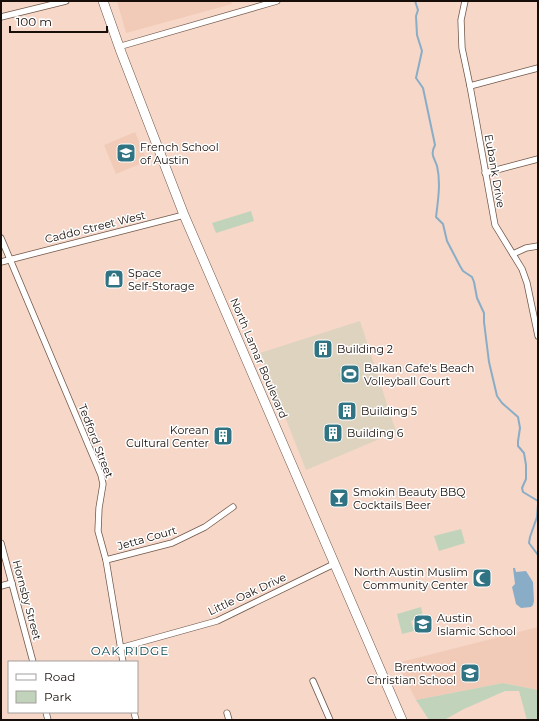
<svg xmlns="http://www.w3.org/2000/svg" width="539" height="721" font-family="Montserrat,sans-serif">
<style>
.commercial{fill:#ded3bf}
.built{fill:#f1cbb8}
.green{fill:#c1d4bb}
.water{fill:#8aadc7}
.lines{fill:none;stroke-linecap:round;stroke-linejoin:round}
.stream{stroke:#8aadc7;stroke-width:2}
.minor-casing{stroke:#705749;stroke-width:7}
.primary-casing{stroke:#705749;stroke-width:10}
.minor{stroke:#fff;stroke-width:5.5}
.primary{stroke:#fff;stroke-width:9}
.labels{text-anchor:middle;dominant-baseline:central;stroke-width:3;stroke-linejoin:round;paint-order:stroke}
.poi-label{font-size:11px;fill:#180e09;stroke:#fff;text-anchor:start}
.street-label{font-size:11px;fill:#180e09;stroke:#fff}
.neighbourhood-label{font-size:12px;letter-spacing:1px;fill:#094651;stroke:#fff}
</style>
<rect width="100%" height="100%" fill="#f6d7c8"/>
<!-- commercial -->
<polygon class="commercial" points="360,321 396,432 306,470 260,353"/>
<!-- built -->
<g class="built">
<polygon points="117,1 231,1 232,4 126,33"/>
<polygon points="135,132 147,161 116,174 104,145"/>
<polygon points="538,627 538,690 503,683 416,700 397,663"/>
</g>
<!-- green -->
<g class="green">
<polygon points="251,211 254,221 216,233 212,223"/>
<polygon points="357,366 361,375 342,383 338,374"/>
<polygon points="461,529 465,543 439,551 434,536"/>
<polygon points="421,607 423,617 411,621 414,631 402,634 397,614"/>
<polygon points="503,683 538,690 538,720 527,720 519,691 505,691 464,709 444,720 429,720 416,700"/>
</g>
<!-- water -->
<polygon class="water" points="513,568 515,568 516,572 526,571 533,582 534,601 533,605 531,607 521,608 516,604 512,587 515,584"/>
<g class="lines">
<!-- stream -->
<g class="stream">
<path d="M415,1L418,10L416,16L417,35L422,51L416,78L423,88L435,145C430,155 434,157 437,166C441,182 438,201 436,217L443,224L447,241L460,266L463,271L472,277L474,282L477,298L484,313V322L489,362L497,396L502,403L518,417L520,428L518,441V446L524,453L526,465V479L522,488L523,492L538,501"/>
<polyline points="538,504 537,517 530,537 529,543 538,555"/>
</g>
<!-- minor casing -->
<g class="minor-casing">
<g id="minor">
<polyline points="465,1 461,20 462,48 470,86 495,225 522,269 527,283 538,336"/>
<polyline points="1,17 66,1"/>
<polyline points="118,47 277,1"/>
<polyline points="470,86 538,68"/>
<polyline points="485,173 538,159"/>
<polyline points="1,238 101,475 103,484 99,508 98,531 106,560 123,662"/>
<polyline points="513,254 526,248 538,246"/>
<polyline points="1,262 184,215"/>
<polyline points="1,543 33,662"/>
<polyline points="106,560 172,543 205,527 233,507"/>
<polyline points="1,586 12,583"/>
<polyline points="120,648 217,621 334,564"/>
<polyline points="313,681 330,720"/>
<polyline points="46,712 48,720"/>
<polyline points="134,712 136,720"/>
<polyline points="227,713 229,720"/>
</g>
</g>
<!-- primary casing -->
<g class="primary-casing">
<polyline id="primary" points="103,1 121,52 184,215 402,720"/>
</g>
<!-- minor -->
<use href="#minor" class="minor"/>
<!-- primary -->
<use href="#primary" class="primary"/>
</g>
<!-- icons -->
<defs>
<g id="school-square" transform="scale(1)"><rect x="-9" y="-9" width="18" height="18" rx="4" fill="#307483" stroke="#fff"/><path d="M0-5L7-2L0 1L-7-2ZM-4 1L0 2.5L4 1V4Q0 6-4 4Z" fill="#fff"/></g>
<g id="shop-square" transform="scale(1)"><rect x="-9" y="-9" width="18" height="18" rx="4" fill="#307483" stroke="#fff"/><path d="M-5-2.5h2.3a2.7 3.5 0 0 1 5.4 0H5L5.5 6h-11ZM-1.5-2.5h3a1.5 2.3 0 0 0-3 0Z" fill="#fff"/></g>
<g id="building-square" transform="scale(1)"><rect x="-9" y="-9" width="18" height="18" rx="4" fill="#307483" stroke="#fff"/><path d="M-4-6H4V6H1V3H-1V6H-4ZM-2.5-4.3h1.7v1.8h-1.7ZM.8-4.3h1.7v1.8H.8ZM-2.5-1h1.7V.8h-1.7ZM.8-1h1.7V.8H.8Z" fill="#fff"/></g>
<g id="stadium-square" transform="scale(1)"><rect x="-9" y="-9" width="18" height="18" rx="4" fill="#307483" stroke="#fff"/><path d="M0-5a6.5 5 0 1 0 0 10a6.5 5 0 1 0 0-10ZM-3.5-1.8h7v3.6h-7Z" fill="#fff"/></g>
<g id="bar-square" transform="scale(1)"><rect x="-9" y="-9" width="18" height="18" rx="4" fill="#307483" stroke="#fff"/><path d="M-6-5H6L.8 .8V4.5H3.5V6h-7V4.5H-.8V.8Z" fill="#fff"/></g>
<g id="mosque-square" transform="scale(1)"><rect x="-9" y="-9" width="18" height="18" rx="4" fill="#307483" stroke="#fff"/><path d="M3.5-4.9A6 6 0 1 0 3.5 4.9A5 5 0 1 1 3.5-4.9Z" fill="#fff"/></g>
</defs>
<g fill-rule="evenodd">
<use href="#school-square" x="126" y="153"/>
<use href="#shop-square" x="114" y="279"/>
<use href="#building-square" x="323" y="349"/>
<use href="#stadium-square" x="350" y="374"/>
<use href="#building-square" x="347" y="411"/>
<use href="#building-square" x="333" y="433"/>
<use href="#building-square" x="223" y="436"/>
<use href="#bar-square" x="339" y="498"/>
<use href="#mosque-square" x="482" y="578"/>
<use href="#school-square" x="423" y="624"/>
<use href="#school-square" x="470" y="673"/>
</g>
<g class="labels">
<!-- poi labels -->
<g class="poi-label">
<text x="140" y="147">French School<tspan x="140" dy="13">of Austin</tspan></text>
<text x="128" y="273">Space<tspan x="128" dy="13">Self-Storage</tspan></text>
<text x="337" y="349">Building 2</text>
<text x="364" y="368">Balkan Cafe's Beach<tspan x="364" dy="13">Volleyball Court</tspan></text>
<text x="361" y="411">Building 5</text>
<text x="209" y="430" text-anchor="end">Korean<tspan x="209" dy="13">Cultural Center</tspan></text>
<text x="347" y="433">Building 6</text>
<text x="353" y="492">Smokin Beauty BBQ<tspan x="353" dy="13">Cocktails Beer</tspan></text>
<text x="468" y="572" text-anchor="end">North Austin Muslim<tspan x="468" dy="13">Community Center</tspan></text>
<text x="437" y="618">Austin<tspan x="437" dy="13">Islamic School</tspan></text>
<text x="456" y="667" text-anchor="end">Brentwood<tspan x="456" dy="13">Christian School</tspan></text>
</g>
<!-- street labels -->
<g class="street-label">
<text transform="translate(495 171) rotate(80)">Eubank Drive</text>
<text transform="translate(95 227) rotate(-14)">Caddo Street West</text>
<text transform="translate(259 358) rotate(67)">North Lamar Boulevard</text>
<text transform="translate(96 441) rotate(69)">Tedford Street</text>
<text transform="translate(147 538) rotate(-16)">Jetta Court</text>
<text transform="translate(247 594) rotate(-25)">Little Oak Drive</text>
<text transform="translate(27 600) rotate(75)">Hornsby Street</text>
</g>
<!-- neighbourhood labels -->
<g class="neighbourhood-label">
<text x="130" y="650">OAK RIDGE</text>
</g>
</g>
<!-- border -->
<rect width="539" height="721" fill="none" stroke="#180e09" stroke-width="4"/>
<!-- legend -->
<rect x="8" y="661" width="130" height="52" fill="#ffffff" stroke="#a39f9d"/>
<rect x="16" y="674" width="20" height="6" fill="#ffffff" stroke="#a39f9d"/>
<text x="44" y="681" font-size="12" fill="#180e09">Road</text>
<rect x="16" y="691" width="20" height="12" fill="#c1d4bb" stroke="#a39f9d"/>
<text x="44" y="701" font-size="12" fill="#180e09">Park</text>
<!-- scale -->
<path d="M10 26v6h97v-6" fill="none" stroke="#180e09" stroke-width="2"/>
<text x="16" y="26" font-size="12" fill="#180e09" stroke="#ffffff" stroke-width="3" paint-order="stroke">100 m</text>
</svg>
